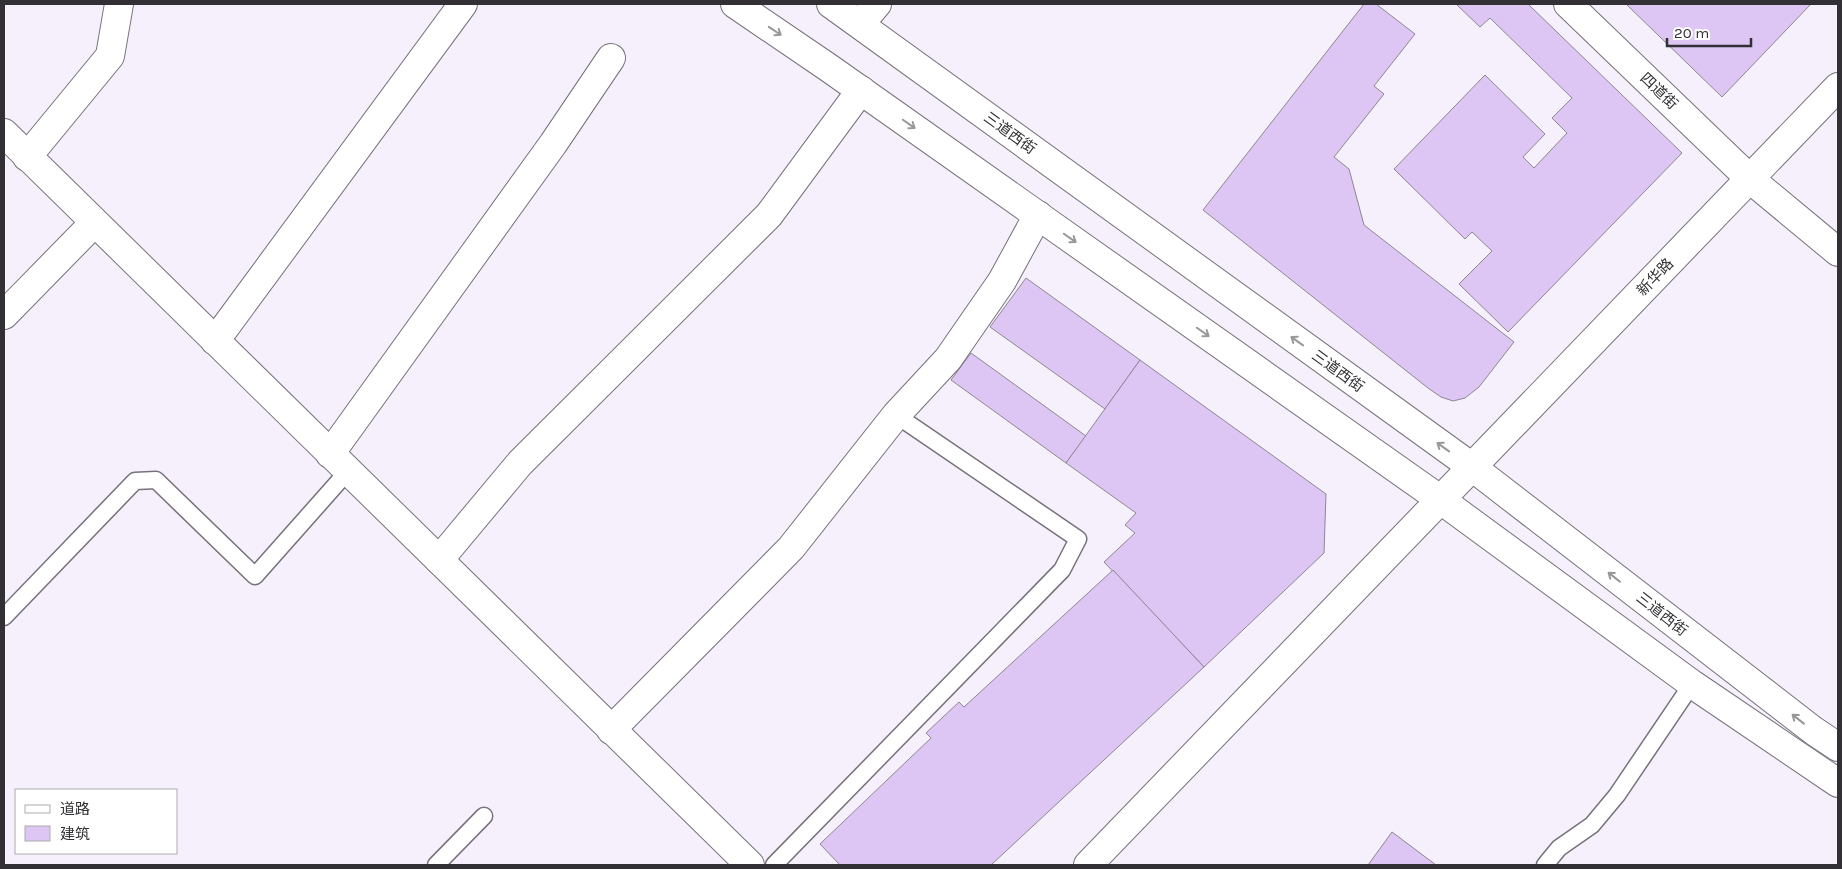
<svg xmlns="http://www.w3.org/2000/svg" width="1842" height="869" font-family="Karla,'Noto Sans SC',sans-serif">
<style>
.building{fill:#ddc5f4;stroke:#8c8791}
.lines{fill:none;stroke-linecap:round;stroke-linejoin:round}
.lane-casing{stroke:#76717b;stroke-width:19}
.street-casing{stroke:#76717b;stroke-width:30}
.secondary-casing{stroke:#76717b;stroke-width:30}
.lane{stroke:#fff;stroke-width:16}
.street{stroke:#fff;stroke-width:28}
.secondary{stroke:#fff;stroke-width:28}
.oneway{stroke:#98989a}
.labels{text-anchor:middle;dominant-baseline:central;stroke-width:4;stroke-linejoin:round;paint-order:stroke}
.street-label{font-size:15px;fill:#323034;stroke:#fff}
</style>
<rect width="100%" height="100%" fill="#f5f0fb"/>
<!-- building -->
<g class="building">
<polygon points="1364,4 1376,4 1415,34 1374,86 1384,94 1334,157 1349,169 1364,225 1514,342 1479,387 1465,398 1453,401 1441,397 1428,388 1203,210"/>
<polygon points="1456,4 1528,4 1682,153 1508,332 1459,284 1492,251 1472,232 1465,239 1394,169 1485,75 1545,134 1523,157 1534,168 1567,133 1552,118 1572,98 1490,18 1480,27"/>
<polygon points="1626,4 1811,4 1722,97"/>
<polygon points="1026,278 1140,360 1105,409 990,327"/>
<polygon points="971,353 1086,436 1066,463 951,380"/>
<polygon points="1140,360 1326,494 1324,553 1204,667 1104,562 1135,533 1125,525 1136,513 1066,463"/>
<polygon points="1113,570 1204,667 991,865 840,865 820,844 931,738 926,733 959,702 964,707"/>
<polygon points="1392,832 1436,865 1368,865"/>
</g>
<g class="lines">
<!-- lane casing -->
<g class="lane-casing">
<g id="lane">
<polyline points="4,617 135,481 156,480 255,576 348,471"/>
<polyline points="436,865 484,816"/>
<polyline points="774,865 1062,570 1078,539 896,415"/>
<polyline points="1545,865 1559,848 1592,825 1617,795 1692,684"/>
</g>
</g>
<!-- street casing -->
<g class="street-casing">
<g id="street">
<polyline points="1568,4 1750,179 1838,252"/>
<polyline points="860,24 877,4"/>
<polyline points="4,133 750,865"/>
<polyline points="27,157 110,56 119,4"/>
<polyline points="4,315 94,223"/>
<polyline points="215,341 463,4"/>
<polyline points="330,454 553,144 611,58"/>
<polyline points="1472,467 1838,87"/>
<polyline points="439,560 520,463 769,215 861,90"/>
<polyline points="611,730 791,548 896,415 948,359 1002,281 1038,215"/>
</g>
</g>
<!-- secondary casing -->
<g class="secondary-casing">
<g id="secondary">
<polyline points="735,4 829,68 1441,500 1692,684 1838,783"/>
<polyline points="831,4 1472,467 1814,731 1838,747"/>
<polyline points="1088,865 1472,467"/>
</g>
</g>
<!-- lane -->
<use href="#lane" class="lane"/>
<!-- street -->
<use href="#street" class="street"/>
<!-- secondary -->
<use href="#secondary" class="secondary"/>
</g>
<!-- one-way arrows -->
<defs><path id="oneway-shaft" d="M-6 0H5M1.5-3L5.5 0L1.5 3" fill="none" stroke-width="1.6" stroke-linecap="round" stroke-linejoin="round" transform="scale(1.25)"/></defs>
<g class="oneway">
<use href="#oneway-shaft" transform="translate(775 31) rotate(34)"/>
<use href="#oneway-shaft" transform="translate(909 124) rotate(35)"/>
<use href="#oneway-shaft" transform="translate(1070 238) rotate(35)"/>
<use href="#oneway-shaft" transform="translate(1203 332) rotate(35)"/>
<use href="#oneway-shaft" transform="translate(1297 341) rotate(-144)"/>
<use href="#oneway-shaft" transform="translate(1443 447) rotate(-144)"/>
<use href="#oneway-shaft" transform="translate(1614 577) rotate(-142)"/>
<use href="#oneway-shaft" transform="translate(1798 719) rotate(-142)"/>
</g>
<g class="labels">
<!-- street labels -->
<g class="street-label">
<text transform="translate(1659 91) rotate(44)">四道街</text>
<text transform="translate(1010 133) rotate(36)">三道西街</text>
<text transform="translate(1655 277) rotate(-46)">新华路</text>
<text transform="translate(1338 371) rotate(36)">三道西街</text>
<text transform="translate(1662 614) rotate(38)">三道西街</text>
</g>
</g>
<!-- border -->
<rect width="1842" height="869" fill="none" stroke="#323034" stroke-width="10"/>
<!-- legend -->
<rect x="15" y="789" width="162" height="65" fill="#ffffff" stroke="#adacae"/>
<rect x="25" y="805" width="25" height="8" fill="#ffffff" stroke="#adacae"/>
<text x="60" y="814" font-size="15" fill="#323034">道路</text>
<rect x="25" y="826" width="25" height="15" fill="#ddc5f4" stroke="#adacae"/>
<text x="60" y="839" font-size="15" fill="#323034">建筑</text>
<!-- scale -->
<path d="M1667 38v8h84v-8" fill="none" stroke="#323034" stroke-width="2.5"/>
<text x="1674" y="38" font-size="15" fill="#323034" stroke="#ffffff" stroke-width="4" paint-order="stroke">20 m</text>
</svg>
